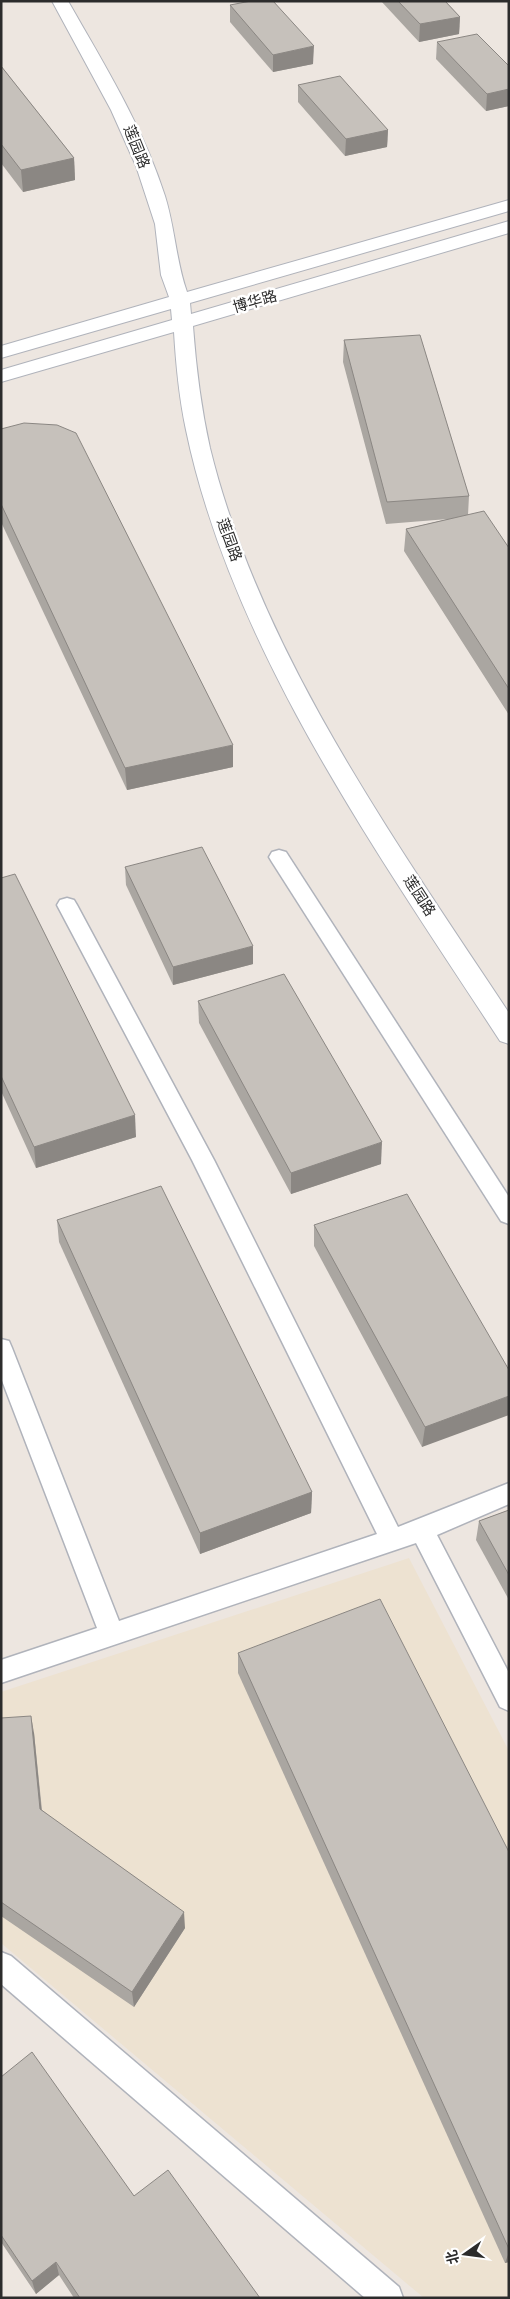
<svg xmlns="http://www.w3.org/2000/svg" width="510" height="2299" font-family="'Source Sans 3','Noto Sans SC',sans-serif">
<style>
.education{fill:#ede2d1}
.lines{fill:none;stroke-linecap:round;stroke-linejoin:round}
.service-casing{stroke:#b0b3bb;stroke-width:3}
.tertiary-casing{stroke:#b0b3bb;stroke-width:2}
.service{fill:#fff;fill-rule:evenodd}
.tertiary{fill:#fff;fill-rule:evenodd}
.wall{fill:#aaa6a1}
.shaded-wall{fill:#8b8783}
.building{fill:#c6c1bb;stroke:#8b8783}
.labels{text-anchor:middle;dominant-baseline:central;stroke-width:5;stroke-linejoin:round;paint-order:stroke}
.far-street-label{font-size:15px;fill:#2c2c2c;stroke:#fff}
</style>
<rect width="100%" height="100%" fill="#ede6e0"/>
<!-- education -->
<polygon class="education" points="409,1558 509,1751 509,2298 424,2298 1,1943 1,1692"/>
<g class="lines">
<!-- service casing -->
<g class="service-casing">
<g id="service">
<polygon points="279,850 286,852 509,1197 509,1224 501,1221 272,862 269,857 272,852"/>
<polygon points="67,898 74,900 77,905 214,1160 398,1527 509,1483 509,1504 437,1535 509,1673 509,1711 500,1707 416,1543 1,1683 1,1660 97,1628 1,1378 1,1339 9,1341 12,1348 119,1621 377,1534 192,1160 57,905 60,900"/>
<polygon points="1,1952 11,1956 399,2287 403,2298 365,2298 1,1984"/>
</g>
</g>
<!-- tertiary casing -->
<g class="tertiary-casing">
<path id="tertiary" d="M52,1H68C104,64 143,127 165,196C175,228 176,261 187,292L509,200V211L190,303L191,314L509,221V233L193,326C196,367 201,407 210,448C260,652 394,839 509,1013V1044L500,1041C379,855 232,650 186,430C179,397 176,365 174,332L1,382V370L172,320L171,309L1,358V346L169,297L161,275L155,224L136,166L111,110Z"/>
</g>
<!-- service -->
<use href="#service" class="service"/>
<!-- tertiary -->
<use href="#tertiary" class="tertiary"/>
</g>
<!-- wall -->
<g class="wall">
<polygon points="381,1 445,1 460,17 459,34 419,42"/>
<polygon points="230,5 313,64 273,72 230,22"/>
<polygon points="437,42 509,66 509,106 486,111 436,59"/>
<polygon points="1,66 74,158 75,180 23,192 1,163"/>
<polygon points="298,85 388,130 387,147 345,156 298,102"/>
<polygon points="344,340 469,496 468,515 509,548 509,715 404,551 406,529 448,519 386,524 343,362"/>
<polygon points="1,429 233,767 127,790 1,522"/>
<polygon points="125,867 253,964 173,985 126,885"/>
<polygon points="1,878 136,1137 36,1168 1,1091"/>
<polygon points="198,1001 381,1164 291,1194 199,1023"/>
<polygon points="57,1220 312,1492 311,1513 200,1554 59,1242"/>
<polygon points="314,1225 509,1370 422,1447 314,1246"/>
<polygon points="509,1510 509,1600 476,1540 479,1521"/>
<polygon points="238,1653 509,1852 509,2262 505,2263 238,1673"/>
<polygon points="1,1718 34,1733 42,1810 185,1928 134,2007 1,1916"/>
<polygon points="1,2077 134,2196 260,2298 74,2298 59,2275 36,2294 1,2242"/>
</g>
<!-- shaded-wall -->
<g class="shaded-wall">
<polygon points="460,17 459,34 419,42 420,24"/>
<polygon points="314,46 313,64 273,72 273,55"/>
<polygon points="509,89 509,106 486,111 487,94"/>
<polygon points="388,130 387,147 345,156 346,139"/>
<polygon points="74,158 75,180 23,192 21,170"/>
<polygon points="233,745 233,767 127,790 125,768"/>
<polygon points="253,946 253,964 173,985 173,967"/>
<polygon points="135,1115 136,1137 36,1168 34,1147"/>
<polygon points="382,1142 381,1164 291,1194 291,1173"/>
<polygon points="509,1396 509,1415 422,1447 425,1427"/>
<polygon points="312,1492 311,1513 200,1554 200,1533"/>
<polygon points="31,1716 34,1733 43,1826 40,1809"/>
<polygon points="184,1912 185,1928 134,2007 132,1992"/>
<polygon points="509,2252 509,2262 505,2263"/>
<polygon points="56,2262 59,2275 36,2294 32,2281"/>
</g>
<!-- building -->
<g class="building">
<polygon points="251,1 273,1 314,46 273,55 230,5"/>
<polygon points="398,1 445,1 460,17 420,24"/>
<polygon points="477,34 509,66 509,89 487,94 437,42"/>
<polygon points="1,66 74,158 21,170 1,144"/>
<polygon points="340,76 388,130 346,139 298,85"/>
<polygon points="420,335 469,496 387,502 344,340"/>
<polygon points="24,423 57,425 76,433 233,745 125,768 1,504 1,429"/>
<polygon points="484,511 509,548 509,689 406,529"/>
<polygon points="202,847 253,946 173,967 125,867"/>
<polygon points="15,874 135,1115 34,1147 1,1076 1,878"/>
<polygon points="284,974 382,1142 291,1173 198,1001"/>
<polygon points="161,1186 312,1492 200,1533 57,1220"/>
<polygon points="407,1194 509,1370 509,1396 425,1427 314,1225"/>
<polygon points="509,1510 509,1575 479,1521"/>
<polygon points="380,1599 509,1852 509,2249 238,1653"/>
<polygon points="31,1716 40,1809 184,1912 132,1992 1,1902 1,1718"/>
<polygon points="32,2052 134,2196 168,2170 260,2298 80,2298 56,2262 32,2281 1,2235 1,2077"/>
</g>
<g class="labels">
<!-- far-street labels -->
<g class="far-street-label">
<text transform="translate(136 147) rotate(68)">莲园路</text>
<text transform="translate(255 302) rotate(-16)">博华路</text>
<text transform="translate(229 540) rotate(70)">莲园路</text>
<text transform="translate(419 896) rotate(57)">莲园路</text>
</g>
</g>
<!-- border -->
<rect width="510" height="2299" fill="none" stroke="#2c2c2c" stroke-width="5"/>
<!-- north arrow -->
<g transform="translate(465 2254) rotate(256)" stroke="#ffffff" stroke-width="4" paint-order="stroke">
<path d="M0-4L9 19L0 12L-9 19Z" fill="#2c2c2c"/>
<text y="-8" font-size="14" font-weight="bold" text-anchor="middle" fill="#2c2c2c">北</text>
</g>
</svg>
